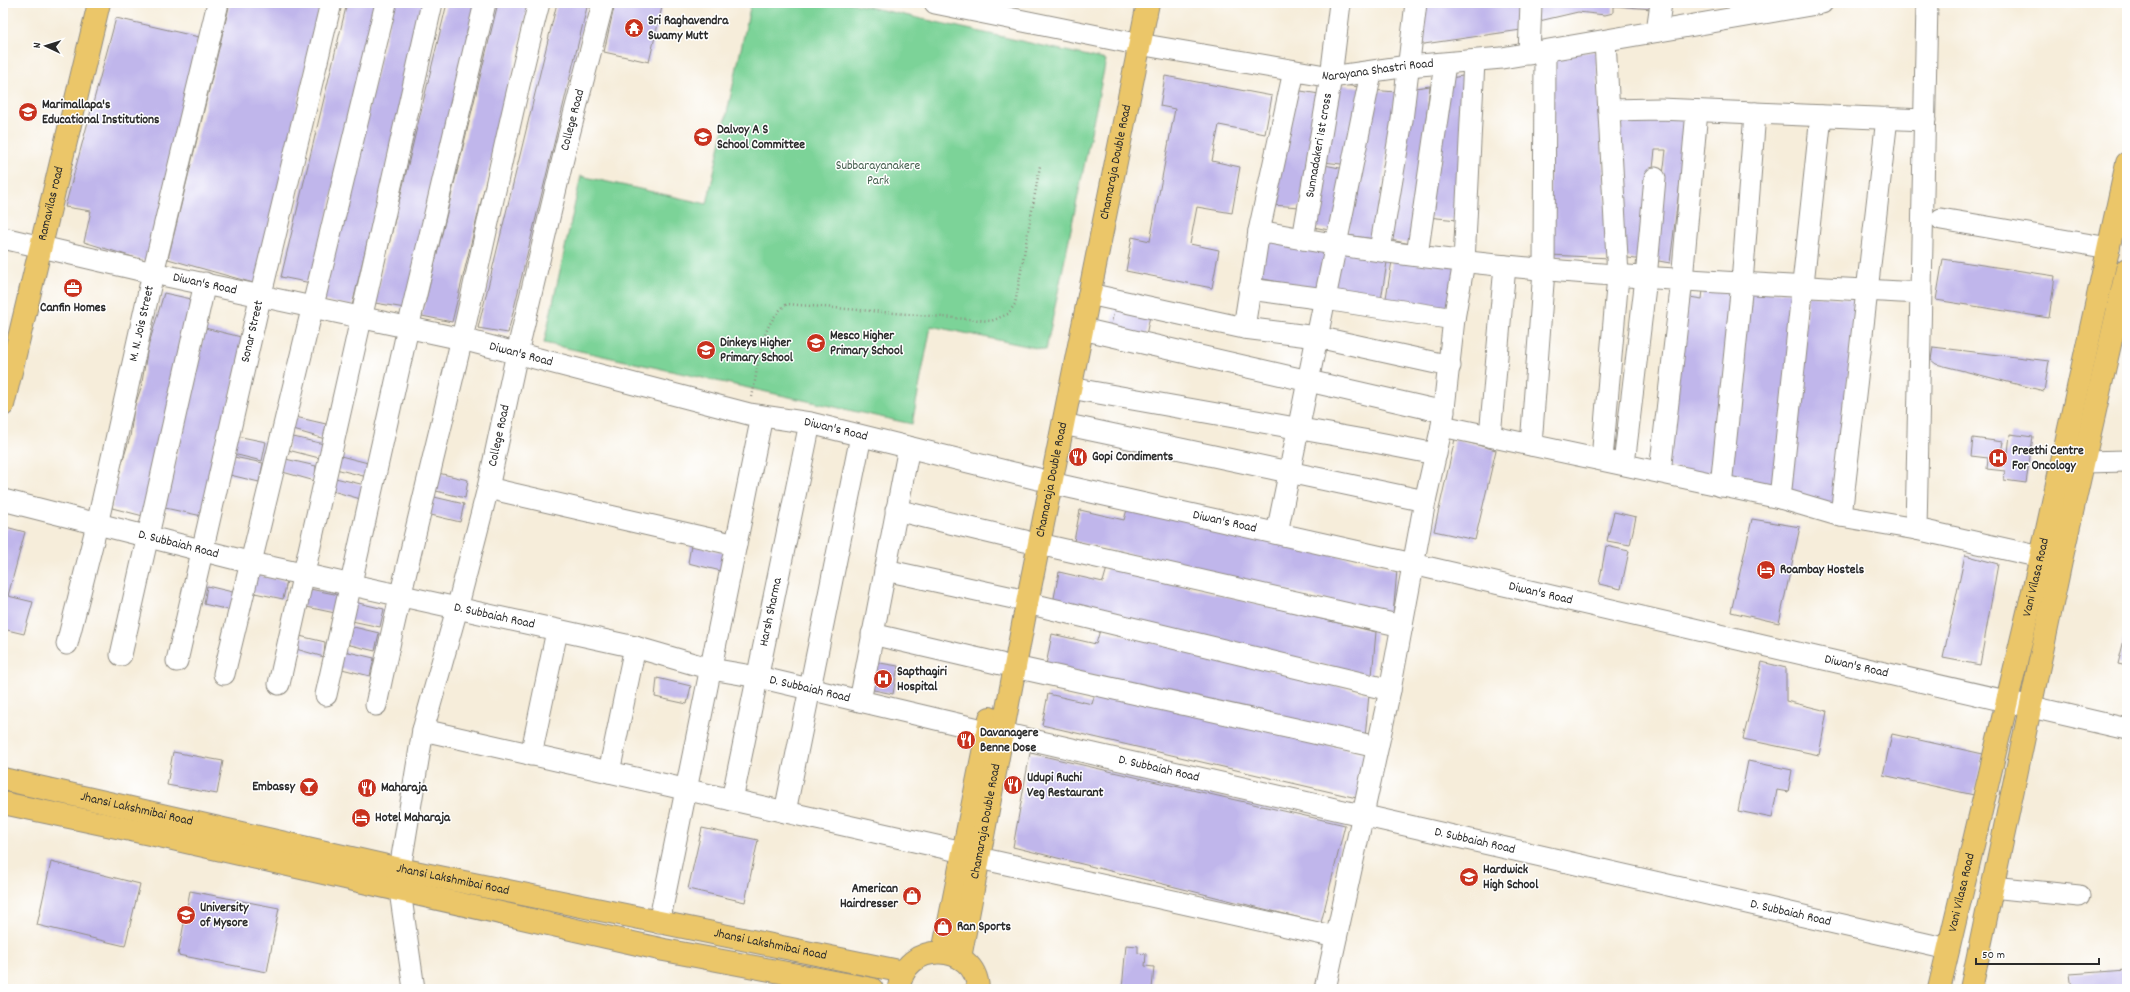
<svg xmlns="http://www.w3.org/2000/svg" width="2130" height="992" font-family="Dekko,sans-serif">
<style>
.green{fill:#7cd398;stroke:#547f62}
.building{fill:#c0b6eb}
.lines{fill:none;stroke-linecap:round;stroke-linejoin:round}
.minor-casing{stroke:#908c82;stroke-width:23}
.major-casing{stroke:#908c82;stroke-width:24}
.path{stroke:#908c82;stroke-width:2.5;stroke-dasharray:1 3;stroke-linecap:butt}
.minor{stroke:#fff;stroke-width:21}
.major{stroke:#ebc669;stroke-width:22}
.labels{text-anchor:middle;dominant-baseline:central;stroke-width:3;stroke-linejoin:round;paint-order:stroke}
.poi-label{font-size:13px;font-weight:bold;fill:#2b2b2b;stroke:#fff;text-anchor:start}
.street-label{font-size:13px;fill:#2b2b2b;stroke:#fff}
.park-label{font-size:13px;fill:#435d4c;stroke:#fff}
</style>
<rect width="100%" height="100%" fill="#fff"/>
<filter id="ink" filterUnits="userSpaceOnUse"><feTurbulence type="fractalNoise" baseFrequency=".025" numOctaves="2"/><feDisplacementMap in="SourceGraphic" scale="8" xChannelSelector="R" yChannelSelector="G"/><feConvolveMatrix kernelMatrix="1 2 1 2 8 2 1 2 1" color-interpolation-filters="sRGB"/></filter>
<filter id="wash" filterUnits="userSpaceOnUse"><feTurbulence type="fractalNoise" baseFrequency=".012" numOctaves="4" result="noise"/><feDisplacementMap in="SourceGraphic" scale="16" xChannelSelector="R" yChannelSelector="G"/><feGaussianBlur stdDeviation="0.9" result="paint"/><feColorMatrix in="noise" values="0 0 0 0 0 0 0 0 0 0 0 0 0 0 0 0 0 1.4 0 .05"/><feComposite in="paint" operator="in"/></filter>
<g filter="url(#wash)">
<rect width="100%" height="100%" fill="#f6edda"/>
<!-- green -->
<polygon class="green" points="751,3 851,3 1106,60 1046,350 931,326 912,424 544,343 581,176 707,204"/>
<g id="blocks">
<!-- building -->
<g class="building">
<polygon points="230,3 321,3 257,284 168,259"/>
<polygon points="347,3 379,3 311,283 281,277"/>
<polygon points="394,3 425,3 374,223 372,222 352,306 321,300"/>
<polygon points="447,3 479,3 405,308 375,303 396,215 388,213 389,199 399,202"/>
<polygon points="498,3 529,3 452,322 422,316"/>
<polygon points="557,3 588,3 508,333 478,328"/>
<polygon points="615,3 663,3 649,62 604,52"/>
<polygon points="1419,3 1524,3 1521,30 1417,45"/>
<polygon points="1537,3 1652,3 1652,9 1613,6 1613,13 1605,15 1578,12 1535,22"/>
<polygon points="116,18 199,37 149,262 84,242 91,211 65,207"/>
<polygon points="1596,51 1610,258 1550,255 1549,57"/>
<polygon points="1468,75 1458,220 1427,217 1445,79"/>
<polygon points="1165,76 1272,96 1265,134 1219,125 1212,161 1240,167 1232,213 1197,207 1190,244 1219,250 1212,288 1126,271 1132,237 1150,241 1175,109 1160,106"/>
<polygon points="1334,84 1360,87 1350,165 1323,162"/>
<polygon points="1430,86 1411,244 1385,239 1409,89"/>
<polygon points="1295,90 1319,94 1300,207 1272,205"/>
<polygon points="1371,90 1396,92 1374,239 1347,235"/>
<polygon points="1688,117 1670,263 1653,260 1666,150 1655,150 1643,260 1621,257 1617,119"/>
<polygon points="1319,164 1345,169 1334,231 1308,226"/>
<polygon points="1266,237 1329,249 1321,290 1258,278"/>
<polygon points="1338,248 1388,256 1381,300 1331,292"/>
<polygon points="1393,255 1459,266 1451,315 1385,304"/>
<polygon points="1943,259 2055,276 2049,318 1936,300"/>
<polygon points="1703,290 1734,292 1714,475 1666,468 1683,296 1702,299"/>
<polygon points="1744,290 1797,293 1775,491 1726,480"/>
<polygon points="164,293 196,300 147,517 112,508 118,476 130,437 134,408 141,388 148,347"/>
<polygon points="1808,295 1856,300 1836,507 1787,493"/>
<polygon points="1116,303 1151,311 1145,340 1109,333"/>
<polygon points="205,328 245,338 202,516 165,508"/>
<polygon points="1933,347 2049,361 2044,391 1936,364 1931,360"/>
<polygon points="291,416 326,424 325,439 290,429"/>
<polygon points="2010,434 2033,437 2026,483 2004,480 2005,471 1987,469 1988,458 1971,456 1973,438 2003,442 2001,452 2008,453"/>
<polygon points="232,435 266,442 262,461 229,453"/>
<polygon points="289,436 324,444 323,459 288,450"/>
<polygon points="1455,439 1496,450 1475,540 1434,531"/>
<polygon points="333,454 368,463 367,477 332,468"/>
<polygon points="229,456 263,463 259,482 226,474"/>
<polygon points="281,458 316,466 315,481 279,471"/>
<polygon points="434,472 468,480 465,498 432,490"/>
<polygon points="331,477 365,485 364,500 329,490"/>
<polygon points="430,496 464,504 460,522 427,514"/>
<polygon points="1128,506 1397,570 1393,615 1074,541 1080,510 1124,520"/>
<polygon points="1614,512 1636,517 1630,545 1607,541"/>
<polygon points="1752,519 1800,527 1779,623 1731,612"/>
<polygon points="6,527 25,532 8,596 33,602 24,634 3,629 3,537"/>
<polygon points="691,545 725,553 721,571 688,563"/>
<polygon points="1606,546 1629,551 1621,589 1599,584"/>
<polygon points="1965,555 1998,564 1980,665 1943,658"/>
<polygon points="1107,568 1376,632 1372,676 1053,603 1059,572 1103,582"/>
<polygon points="252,574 287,581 283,599 250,592"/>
<polygon points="207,586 241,594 237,612 204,604"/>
<polygon points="305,588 339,595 335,613 302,606"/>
<polygon points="350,601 384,609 380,627 347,620"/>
<polygon points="345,625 379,633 375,651 342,643"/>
<polygon points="1100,630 1369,694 1365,738 1046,665 1052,634 1096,644"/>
<polygon points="2126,632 2127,632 2127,666 2118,664"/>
<polygon points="291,634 325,642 324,657 289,647"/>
<polygon points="340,650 374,658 370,676 338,668"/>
<polygon points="874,662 898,666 893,694 869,689"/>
<polygon points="1762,662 1786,668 1786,701 1827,711 1819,755 1743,739"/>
<polygon points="657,678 691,686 687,704 655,697"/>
<polygon points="1096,690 1365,754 1361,799 1042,725 1048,694 1092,704"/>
<polygon points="1892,734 1983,754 1974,795 1883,775"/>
<polygon points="173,752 223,761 217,794 167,785"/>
<polygon points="1030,753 1345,825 1321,923 1013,847"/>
<polygon points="1748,761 1792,770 1788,792 1777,790 1772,818 1738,811"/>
<polygon points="702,828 758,840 745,902 688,889"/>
<polygon points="51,862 140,884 125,946 37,925"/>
<polygon points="190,891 279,908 267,972 178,955"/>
<polygon points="1126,945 1138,946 1138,953 1146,954 1145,966 1154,967 1152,989 1122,989"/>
<polygon points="2127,970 2127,989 2072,989 2070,974"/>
</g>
</g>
</g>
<g filter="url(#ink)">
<use href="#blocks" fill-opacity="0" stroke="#908c82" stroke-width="1"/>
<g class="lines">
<!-- minor casing -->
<g class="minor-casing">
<g id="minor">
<path id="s1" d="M935,3L1127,42L1331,77L1408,66L1502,58L1822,3"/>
<polyline points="1657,31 1661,3"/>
<polyline points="1529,54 1531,3"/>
<polyline points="1609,110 1660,109 1925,120"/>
<polyline points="1941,219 2109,248"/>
<path d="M1259,231C1477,273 1700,281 1921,293"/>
<path id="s2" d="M3,238L153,273L462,339L749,414L810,423L1038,479"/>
<path id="s3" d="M1303,239L1331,77L1340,3"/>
<polyline points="1380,250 1402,120 1416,3"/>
<polyline points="1417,255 1445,64"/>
<polyline points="1249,289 1325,299 1454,319"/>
<polyline points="1089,294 1244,328 1317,337 1450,366"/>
<polyline points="1244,328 1259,231 1294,71"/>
<polyline points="1082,329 1444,412"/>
<polyline points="1070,388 1369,441 1436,454"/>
<polyline points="1063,424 1425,501"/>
<polyline points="1442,426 1780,498 1841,516 1916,529 2041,557"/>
<polyline points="1490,436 1505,266"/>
<polyline points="1531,445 1544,270 1545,51"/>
<polyline points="1602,459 1618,276 1605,41"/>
<polyline points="2084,462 2127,461"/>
<polyline points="1624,464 1646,278 1655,178"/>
<polyline points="1660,472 1682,280 1697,111"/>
<path id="s4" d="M1051,483L1413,564L2127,729"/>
<polyline points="1721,486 1742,283 1755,113"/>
<polyline points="488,488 736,545"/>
<polyline points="1780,498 1821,116"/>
<path id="s5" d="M3,500L252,563L635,647L711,669L758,677L987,731"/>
<polyline points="896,510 1025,541"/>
<polyline points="1841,516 1887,118"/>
<polyline points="1916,529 1927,3"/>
<polyline points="1277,533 1371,73"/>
<polyline points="1039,544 1402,626"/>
<polyline points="885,570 1013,598"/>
<polyline points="1027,603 1390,690"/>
<polyline points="872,634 1001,664"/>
<path id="s6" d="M67,644L97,525L153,273L218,3"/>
<polyline points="121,655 205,283"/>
<path id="s7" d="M177,661L261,294L331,3"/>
<polyline points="1015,667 1377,747"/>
<polyline points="224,674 386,3"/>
<polyline points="279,684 432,3"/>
<polyline points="326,695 408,328 485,3"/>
<polyline points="860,701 909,447"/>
<path d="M376,705C402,582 433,461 462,338C488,227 510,114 539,3"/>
<polyline points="423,730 963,852"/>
<path id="s8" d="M1002,733L1948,949"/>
<polyline points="531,755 557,631"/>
<polyline points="609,772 635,647"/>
<path id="s9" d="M732,800L810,423"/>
<polyline points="785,812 861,436"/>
<polyline points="979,858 1336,937"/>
<path id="s10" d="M400,869L423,730L457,609L488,488L517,353L566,146L603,3"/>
<polyline points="1992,887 2079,896"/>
<polyline points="400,891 414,989"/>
<polyline points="659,923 762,416"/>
<polyline points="1325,989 1390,690 1425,501 1442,426 1454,319 1464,262 1474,61"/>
</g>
</g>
<!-- major casing -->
<g class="major-casing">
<g id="major">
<path id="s11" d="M3,405L99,3"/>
<path id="s12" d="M3,779L400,869L904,972"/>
<polyline points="3,803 164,837 664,950 872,989"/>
<polyline points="943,952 990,718"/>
<path id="s13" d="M960,958L1027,603L1148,3"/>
<path d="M899,989C903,940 976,941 978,989"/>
<path id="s14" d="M1939,989L2041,557L2127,163"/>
<polyline points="1971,989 2061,561 2127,269"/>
</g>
</g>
<!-- path -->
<path class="path" d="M752,397C759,365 759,324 787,304L991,321L1008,314L1015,304L1040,166"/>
<!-- minor -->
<use href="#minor" class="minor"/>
<!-- major -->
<use href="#major" class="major"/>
</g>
</g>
<!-- icons -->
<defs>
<g id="temple-disc" transform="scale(1)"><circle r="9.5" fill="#c8321e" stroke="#fff"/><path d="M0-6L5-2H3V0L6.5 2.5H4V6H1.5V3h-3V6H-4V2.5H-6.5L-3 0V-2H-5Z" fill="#fff"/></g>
<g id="school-disc" transform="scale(1)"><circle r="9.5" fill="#c8321e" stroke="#fff"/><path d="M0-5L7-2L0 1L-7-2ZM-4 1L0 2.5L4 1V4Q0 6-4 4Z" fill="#fff"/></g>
<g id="office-disc" transform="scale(1)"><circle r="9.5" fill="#c8321e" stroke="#fff"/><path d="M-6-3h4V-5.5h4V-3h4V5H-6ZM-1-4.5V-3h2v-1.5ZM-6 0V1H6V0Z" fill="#fff"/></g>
<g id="restaurant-disc" transform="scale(1)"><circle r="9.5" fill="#c8321e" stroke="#fff"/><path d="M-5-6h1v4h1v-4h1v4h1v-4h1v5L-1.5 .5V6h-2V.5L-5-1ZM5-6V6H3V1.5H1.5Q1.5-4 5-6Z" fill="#fff"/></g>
<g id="hospital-disc" transform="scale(1)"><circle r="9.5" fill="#c8321e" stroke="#fff"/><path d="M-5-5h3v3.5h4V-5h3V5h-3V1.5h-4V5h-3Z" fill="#fff"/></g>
<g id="hotel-disc" transform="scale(1)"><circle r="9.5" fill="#c8321e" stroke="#fff"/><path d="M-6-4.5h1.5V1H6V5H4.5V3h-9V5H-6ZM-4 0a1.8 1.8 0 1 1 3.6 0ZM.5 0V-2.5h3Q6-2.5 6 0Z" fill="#fff"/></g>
<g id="bar-disc" transform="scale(1)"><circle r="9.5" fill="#c8321e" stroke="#fff"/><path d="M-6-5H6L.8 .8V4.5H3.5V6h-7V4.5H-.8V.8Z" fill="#fff"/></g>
<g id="shop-disc" transform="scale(1)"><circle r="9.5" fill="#c8321e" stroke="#fff"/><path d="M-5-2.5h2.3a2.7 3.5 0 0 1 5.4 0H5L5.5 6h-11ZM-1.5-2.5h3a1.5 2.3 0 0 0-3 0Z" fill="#fff"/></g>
<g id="university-disc" transform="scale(1)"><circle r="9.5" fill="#c8321e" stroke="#fff"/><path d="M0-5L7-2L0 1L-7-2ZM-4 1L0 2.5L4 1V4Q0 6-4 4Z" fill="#fff"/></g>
</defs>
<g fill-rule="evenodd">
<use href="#temple-disc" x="634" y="28"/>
<use href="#school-disc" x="28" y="112"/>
<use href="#school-disc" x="703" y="137"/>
<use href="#office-disc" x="73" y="288"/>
<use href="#school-disc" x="816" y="343"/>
<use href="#school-disc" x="706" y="350"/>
<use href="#restaurant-disc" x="1078" y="457"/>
<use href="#hospital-disc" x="1998" y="458"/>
<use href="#hotel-disc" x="1766" y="570"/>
<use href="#hospital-disc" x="883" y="679"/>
<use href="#restaurant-disc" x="966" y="740"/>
<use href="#restaurant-disc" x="1013" y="785"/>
<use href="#bar-disc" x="309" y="787"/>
<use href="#restaurant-disc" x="367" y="788"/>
<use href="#hotel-disc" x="361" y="818"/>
<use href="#school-disc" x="1469" y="877"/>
<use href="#shop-disc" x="912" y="896"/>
<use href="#university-disc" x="186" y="915"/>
<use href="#shop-disc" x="943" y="927"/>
</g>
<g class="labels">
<!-- poi labels -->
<g class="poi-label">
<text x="648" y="21">Sri Raghavendra<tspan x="648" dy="15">Swamy Mutt</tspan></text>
<text x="42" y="105">Marimallapa's<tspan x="42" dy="15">Educational Institutions</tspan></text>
<text x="717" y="130">Dalvoy A S<tspan x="717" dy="15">School Committee</tspan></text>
<text x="73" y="308" text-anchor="middle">Canfin Homes</text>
<text x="830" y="336">Mesco Higher<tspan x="830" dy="15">Primary School</tspan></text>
<text x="720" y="343">Dinkeys Higher<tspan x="720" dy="15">Primary School</tspan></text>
<text x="2012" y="451">Preethi Centre<tspan x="2012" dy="15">For Oncology</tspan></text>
<text x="1092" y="457">Gopi Condiments</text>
<text x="1780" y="570">Roambay Hostels</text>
<text x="897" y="672">Sapthagiri<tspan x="897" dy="15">Hospital</tspan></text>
<text x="980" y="733">Davanagere<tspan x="980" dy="15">Benne Dose</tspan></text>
<text x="1027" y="778">Udupi Ruchi<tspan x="1027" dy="15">Veg Restaurant</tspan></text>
<text x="295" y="787" text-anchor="end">Embassy</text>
<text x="381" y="788">Maharaja</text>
<text x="375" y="818">Hotel Maharaja</text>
<text x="1483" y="870">Hardwick<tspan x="1483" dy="15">High School</tspan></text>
<text x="898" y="889" text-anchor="end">American<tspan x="898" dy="15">Hairdresser</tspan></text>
<text x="200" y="908">University<tspan x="200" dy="15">of Mysore</tspan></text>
<text x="957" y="927">Ran Sports</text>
</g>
<!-- street labels -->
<g class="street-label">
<text stroke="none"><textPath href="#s1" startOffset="450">Narayana Shastri Road</textPath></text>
<text stroke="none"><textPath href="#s10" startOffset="769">College Road</textPath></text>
<text stroke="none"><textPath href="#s3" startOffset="95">Sunnadakeri 1st cross</textPath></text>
<text stroke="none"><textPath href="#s13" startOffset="811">Chamaraja Double Road</textPath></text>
<text stroke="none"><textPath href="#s11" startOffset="207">Ramavilas road</textPath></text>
<text stroke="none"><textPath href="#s2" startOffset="207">Diwan's Road</textPath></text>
<text stroke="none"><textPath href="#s6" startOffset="329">M. N. Jois Street</textPath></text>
<text stroke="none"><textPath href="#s7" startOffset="338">Sonar Street</textPath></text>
<text stroke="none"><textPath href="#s2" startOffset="531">Diwan's Road</textPath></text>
<text stroke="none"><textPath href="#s2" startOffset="855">Diwan's Road</textPath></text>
<text stroke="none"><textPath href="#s10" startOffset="445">College Road</textPath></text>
<text stroke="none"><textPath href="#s13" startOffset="487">Chamaraja Double Road</textPath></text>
<text stroke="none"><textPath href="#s4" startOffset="178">Diwan's Road</textPath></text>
<text stroke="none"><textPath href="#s5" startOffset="181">D. Subbaiah Road</textPath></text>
<text stroke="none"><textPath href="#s14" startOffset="423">Vani Vilasa Road</textPath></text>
<text stroke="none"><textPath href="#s4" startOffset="502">Diwan's Road</textPath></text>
<text stroke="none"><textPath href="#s9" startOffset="192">Harsh Sharma</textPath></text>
<text stroke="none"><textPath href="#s5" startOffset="505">D. Subbaiah Road</textPath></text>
<text stroke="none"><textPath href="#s4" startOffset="826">Diwan's Road</textPath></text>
<text stroke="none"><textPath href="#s5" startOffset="829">D. Subbaiah Road</textPath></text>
<text stroke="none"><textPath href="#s8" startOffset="161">D. Subbaiah Road</textPath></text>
<text stroke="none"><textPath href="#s12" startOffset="137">Jhansi Lakshmibai Road</textPath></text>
<text stroke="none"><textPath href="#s13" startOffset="139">Chamaraja Double Road</textPath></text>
<text stroke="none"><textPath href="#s8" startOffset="485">D. Subbaiah Road</textPath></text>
<text stroke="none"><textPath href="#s12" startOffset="461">Jhansi Lakshmibai Road</textPath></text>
<text stroke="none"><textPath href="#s14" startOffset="99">Vani Vilasa Road</textPath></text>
<text stroke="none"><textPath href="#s8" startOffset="809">D. Subbaiah Road</textPath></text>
<text stroke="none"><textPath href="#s12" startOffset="785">Jhansi Lakshmibai Road</textPath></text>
</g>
<!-- park labels -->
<g class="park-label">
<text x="878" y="166">Subbarayanakere<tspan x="878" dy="15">Park</tspan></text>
</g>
</g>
<!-- margin -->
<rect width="2130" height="992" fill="none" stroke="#fff" stroke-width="16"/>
<!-- north arrow -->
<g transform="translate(46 46) rotate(274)" stroke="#ffffff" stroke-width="3" paint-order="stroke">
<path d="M0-3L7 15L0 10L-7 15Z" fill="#2b2b2b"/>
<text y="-6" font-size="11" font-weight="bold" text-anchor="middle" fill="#2b2b2b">N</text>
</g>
<!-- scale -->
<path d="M1976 958v6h123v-6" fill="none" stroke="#2b2b2b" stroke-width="2"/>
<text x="1982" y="958" font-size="12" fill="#2b2b2b" stroke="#ffffff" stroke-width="3" paint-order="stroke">50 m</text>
</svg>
